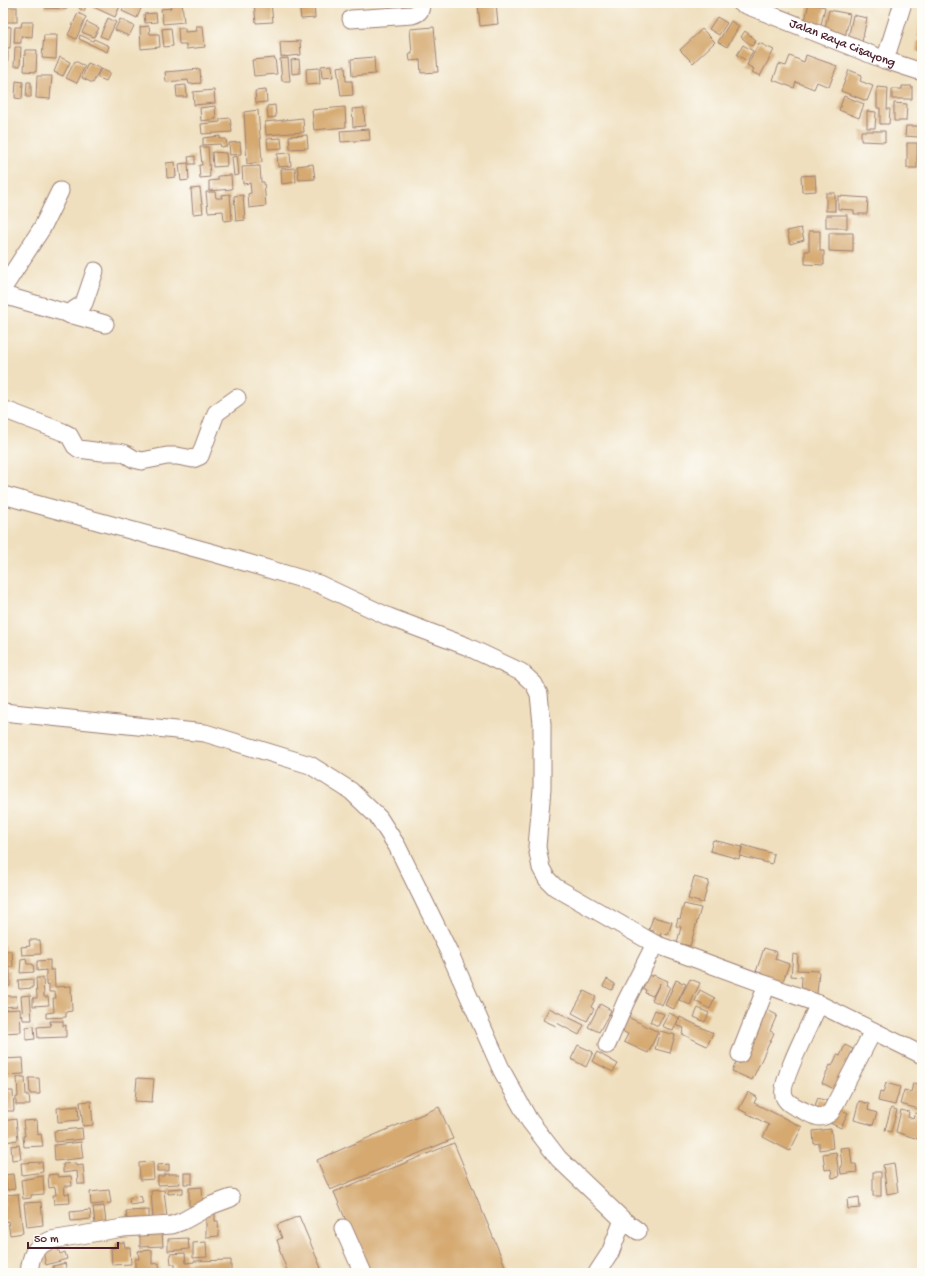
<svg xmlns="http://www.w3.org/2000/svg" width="925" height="1276" font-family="'Gochi Hand',sans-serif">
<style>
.building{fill:#d5a96f}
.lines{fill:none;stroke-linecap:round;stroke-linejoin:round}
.minor-casing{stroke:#9c7f74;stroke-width:19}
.minor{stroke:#fff;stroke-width:17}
.labels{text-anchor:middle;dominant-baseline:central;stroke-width:3;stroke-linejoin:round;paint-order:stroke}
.street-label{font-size:13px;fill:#4a1f2b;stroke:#fdfcf7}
</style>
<rect width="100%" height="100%" fill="#fdfcf7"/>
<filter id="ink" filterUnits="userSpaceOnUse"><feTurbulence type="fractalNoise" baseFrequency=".025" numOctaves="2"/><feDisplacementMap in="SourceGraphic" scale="8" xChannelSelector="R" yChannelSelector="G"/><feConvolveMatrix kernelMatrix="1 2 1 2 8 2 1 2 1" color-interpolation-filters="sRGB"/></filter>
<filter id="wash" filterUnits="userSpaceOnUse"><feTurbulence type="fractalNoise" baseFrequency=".012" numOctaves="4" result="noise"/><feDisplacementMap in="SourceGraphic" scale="16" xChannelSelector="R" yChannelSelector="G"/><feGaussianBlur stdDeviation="0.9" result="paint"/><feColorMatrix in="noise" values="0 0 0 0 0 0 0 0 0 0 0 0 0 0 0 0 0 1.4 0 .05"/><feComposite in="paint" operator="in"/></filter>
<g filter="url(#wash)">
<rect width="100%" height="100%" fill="#efdfbe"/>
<g id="blocks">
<!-- building -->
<g class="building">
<polygon points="45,3 68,3 67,9 45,8"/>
<polygon points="81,3 120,3 121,4 115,17 87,4 84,11 79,8"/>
<polygon points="125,3 136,3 142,6 137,18 122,11"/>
<polygon points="170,3 182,3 184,22 163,24 161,9 171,8"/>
<polygon points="254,3 271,3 273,22 256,23"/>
<polygon points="299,3 314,3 315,18 301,19"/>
<polygon points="478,3 496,3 498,24 480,26"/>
<polygon points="809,3 825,7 820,29 804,25"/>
<rect x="3" y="7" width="14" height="15"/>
<polygon points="829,10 850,14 845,37 824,33"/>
<polygon points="78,13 86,17 76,39 68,35"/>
<polygon points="156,13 157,22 145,23 144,14"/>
<polygon points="853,15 867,18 862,42 848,39"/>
<polygon points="717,17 727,23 719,35 709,29"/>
<polygon points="108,18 116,22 108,39 100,36"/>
<polygon points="120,19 134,26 129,36 115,30"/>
<polygon points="731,21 739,26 727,47 718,42"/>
<polygon points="22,22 33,22 32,37 21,36 21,43 14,43 15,27 21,27"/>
<polygon points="87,22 99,28 94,37 82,32"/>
<polygon points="920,22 922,22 922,38 918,37"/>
<polygon points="3,26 11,27 10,48 3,48"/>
<polygon points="149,26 150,34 159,34 160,47 141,49 140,27"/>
<polygon points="196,26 203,26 205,47 186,49 186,44 179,44 178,28 185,28 185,32 197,31"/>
<polygon points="434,27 438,72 421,73 420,60 410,61 409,53 412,53 410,29"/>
<polygon points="171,28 173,46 164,47 162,29"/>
<polygon points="702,29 715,42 693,63 680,50"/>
<polygon points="745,31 756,40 752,46 741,37"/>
<polygon points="44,35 57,35 56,59 42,58"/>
<polygon points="80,35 93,41 94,39 109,46 107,52 79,39"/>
<polygon points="300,41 301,55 281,57 280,42"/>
<polygon points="918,41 922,41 922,52 916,51"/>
<polygon points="759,43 774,50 760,76 752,72 754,69 747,65"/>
<polygon points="743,45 753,51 747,61 737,55"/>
<polygon points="15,47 21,47 20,66 14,66"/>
<polygon points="25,50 37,50 36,72 24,71"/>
<polygon points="3,51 8,51 7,76 3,76"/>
<polygon points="806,55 837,66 829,87 817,82 814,89 796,82 794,88 773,80 779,64 786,66 790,56 804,62"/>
<polygon points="60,57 70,62 63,76 54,72"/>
<polygon points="374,57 375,74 352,76 351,59"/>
<polygon points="275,58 277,74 254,76 252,60"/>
<polygon points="288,58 290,81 282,81 280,59"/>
<polygon points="299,59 300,73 292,74 291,60"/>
<polygon points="75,61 85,66 77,83 66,78"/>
<polygon points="88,63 100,68 93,83 82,78"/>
<polygon points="332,65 333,77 322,78 321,66"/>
<polygon points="345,66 346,81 352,81 353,95 341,96 337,67"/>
<polygon points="319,68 320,84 307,85 306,69"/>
<polygon points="101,69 110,73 106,81 97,77"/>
<polygon points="200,69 201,83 189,84 188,80 166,82 165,72"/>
<polygon points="849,70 862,75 860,81 873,86 867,101 841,91"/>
<polygon points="37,76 52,76 50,99 36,98"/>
<polygon points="16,81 23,82 22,99 15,98"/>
<polygon points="27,82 31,82 31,97 26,97"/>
<polygon points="186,85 187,97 177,97 176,86"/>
<polygon points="902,86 912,86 912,99 892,99 892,89 902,89"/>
<polygon points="877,87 888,88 887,109 890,109 889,124 880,124 880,108 877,108"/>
<polygon points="214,90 215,103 194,105 193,92"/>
<polygon points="266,90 267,102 256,103 255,91"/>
<polygon points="844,96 864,104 859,118 839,110"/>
<polygon points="894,103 907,104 906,121 894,121"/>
<polygon points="275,105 276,117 268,118 267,106"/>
<polygon points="215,106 216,119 201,121 200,108"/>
<polygon points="345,107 346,127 314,130 312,110"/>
<polygon points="364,108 365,126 353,127 352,109"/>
<polygon points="258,110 262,162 247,164 244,112"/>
<polygon points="867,111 876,112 875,128 867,128"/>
<polygon points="230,118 232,132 202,134 201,124 220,122 220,119"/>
<polygon points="303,118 304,132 266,135 265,122"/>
<polygon points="906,126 918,126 918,137 905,136"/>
<polygon points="369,129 370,140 341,142 340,131"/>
<polygon points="861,131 885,131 885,142 861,141"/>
<polygon points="307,135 308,148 290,149 289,136"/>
<polygon points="220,136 220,139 226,139 227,146 221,147 220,144 203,145 203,138"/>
<polygon points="281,138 282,148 268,149 267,139"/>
<polygon points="240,142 241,154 230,155 229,143"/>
<rect x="907" y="143" width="10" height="25"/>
<polygon points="200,147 208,147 210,177 200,178 199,165 202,165"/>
<polygon points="212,152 226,153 227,166 213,167"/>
<polygon points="290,153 291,166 278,167 277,154"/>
<polygon points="195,156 195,164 189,164 188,157"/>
<polygon points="237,156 239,175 234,176 232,157"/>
<polygon points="175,162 176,177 167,178 166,163"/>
<polygon points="188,163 189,180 181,181 179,164"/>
<polygon points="313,164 315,179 299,180 297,166"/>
<polygon points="260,166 261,182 264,182 266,206 249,208 248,194 251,193 250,183 243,184 242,167"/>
<polygon points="295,168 296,182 282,184 281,169"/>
<polygon points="231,175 232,189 209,191 209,181 218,180 218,176"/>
<polygon points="815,175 816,191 802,192 801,176"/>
<polygon points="200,188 203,213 193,214 191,189"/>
<polygon points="206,192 215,192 216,198 222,198 221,195 230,194 232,220 224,221 223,211 208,212"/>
<rect x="826" y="193" width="9" height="18"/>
<polygon points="243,195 245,220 236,221 234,196"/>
<polygon points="838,196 868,198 867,214 854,214 854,210 838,209"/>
<rect x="826" y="215" width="21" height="13"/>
<polygon points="801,228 804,240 790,244 787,231"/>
<polygon points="809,231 820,231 820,251 824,251 824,265 805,264 805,251 809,251"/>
<polygon points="829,233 853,233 853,252 829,251"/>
<polygon points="713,840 742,847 739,859 710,851"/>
<polygon points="743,845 774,854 772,864 740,856"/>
<polygon points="694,877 709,881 703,903 688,899"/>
<polygon points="684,904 701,908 690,946 677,943 681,927 676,926 678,918 680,919"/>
<polygon points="653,917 672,922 668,935 661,933 659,940 652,938 654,931 649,930"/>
<polygon points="29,940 40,940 41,954 22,955 21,947 30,946"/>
<polygon points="3,945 4,945 5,951 12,951 13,967 3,967"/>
<polygon points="764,948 777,952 775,959 789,964 781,987 754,978"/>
<polygon points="793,954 798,955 797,970 819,971 817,994 801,993 802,977 791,976"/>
<polygon points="26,958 27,964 33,964 34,972 20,973 21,959"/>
<polygon points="50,960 50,970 54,970 55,987 71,986 72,1011 66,1012 66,1017 46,1018 46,1013 54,1012 53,998 56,998 55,992 49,992 49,984 46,985 46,970 37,971 37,961"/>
<polygon points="10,970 10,986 3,987 3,971"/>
<polygon points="646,973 652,977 653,975 668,981 666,985 670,987 662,1005 652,1000 660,983 653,996 645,993 646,990 640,987"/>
<polygon points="36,978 43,978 44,997 48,997 49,1005 33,1006 33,998 37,998"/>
<polygon points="33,979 33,988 19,989 18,980"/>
<polygon points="607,979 615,984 612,990 603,986"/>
<polygon points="690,979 700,983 690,1005 679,1000"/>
<polygon points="676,980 686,984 674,1009 665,1005"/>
<polygon points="700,990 715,998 710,1009 695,1001"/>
<polygon points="584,991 596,997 591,1007 594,1009 587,1021 572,1013"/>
<polygon points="30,995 32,1020 23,1020 21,996"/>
<polygon points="3,996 16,996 17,1006 3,1007"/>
<polygon points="600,1004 611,1010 599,1032 588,1027"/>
<polygon points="549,1008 584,1025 579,1035 557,1023 556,1026 543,1020"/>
<polygon points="698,1008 709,1013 705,1022 694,1017"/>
<polygon points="20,1009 21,1032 3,1033 3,1010"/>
<polygon points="765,1009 777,1015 770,1031 774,1033 752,1080 732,1071 736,1062 740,1064"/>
<polygon points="655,1010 664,1014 658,1026 650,1022"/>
<polygon points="669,1013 679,1018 673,1031 662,1026"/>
<polygon points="624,1015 658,1032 648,1053 624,1042 628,1034 618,1029"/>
<polygon points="680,1017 713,1033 707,1046 682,1034 684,1028 676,1025"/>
<polygon points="50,1021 63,1021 63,1026 66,1025 66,1037 38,1038 37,1027 51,1026"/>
<polygon points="34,1026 35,1039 26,1040 26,1027"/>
<polygon points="660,1031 675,1035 670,1053 655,1049"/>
<polygon points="578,1045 593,1052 586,1067 571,1059"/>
<polygon points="845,1045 853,1049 834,1089 822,1083 830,1065 832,1066 837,1055 840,1056"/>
<polygon points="597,1052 618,1064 613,1072 592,1061"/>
<polygon points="23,1058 24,1074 3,1075 3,1059"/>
<polygon points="17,1077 25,1077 26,1096 29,1096 30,1105 16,1105 16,1097 18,1097"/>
<polygon points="29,1078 39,1078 40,1094 30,1094"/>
<polygon points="137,1078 154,1079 152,1102 135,1101"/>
<polygon points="886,1083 900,1087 895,1105 878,1101 880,1092 883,1093"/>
<polygon points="913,1083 922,1085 922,1098 919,1109 900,1104 904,1090 911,1092"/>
<polygon points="3,1091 13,1091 14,1111 3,1111"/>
<polygon points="748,1092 757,1097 754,1103 802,1127 790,1151 763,1137 769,1125 739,1109"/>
<polygon points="818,1098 827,1101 821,1114 813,1110"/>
<polygon points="91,1101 93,1125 83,1126 80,1102"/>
<polygon points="859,1101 869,1104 868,1110 877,1113 873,1125 854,1120"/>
<polygon points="78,1106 79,1120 58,1122 57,1108"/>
<polygon points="439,1107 453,1139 330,1190 317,1160"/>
<polygon points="837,1108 848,1113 841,1128 830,1123"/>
<polygon points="891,1108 897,1110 891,1132 885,1130"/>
<polygon points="901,1110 909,1112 908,1117 913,1119 915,1113 922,1115 922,1125 918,1139 896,1132"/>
<polygon points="16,1119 18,1140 5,1142 3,1121"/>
<polygon points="37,1120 38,1135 41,1134 43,1146 24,1147 23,1136 25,1136 23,1121"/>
<polygon points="82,1128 83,1139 55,1142 54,1131"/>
<polygon points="831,1129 833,1148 819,1150 819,1143 814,1144 813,1131"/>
<polygon points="81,1142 83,1158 55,1161 54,1145"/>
<polygon points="454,1143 508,1273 368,1273 334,1192"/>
<polygon points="19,1145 21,1159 12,1160 11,1146"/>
<polygon points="850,1147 852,1164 856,1164 857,1172 841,1174 840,1166 842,1166 840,1148"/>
<polygon points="836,1152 839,1177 832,1178 831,1169 825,1170 823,1154"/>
<polygon points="42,1162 43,1172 22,1175 21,1163"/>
<polygon points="153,1162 154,1179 140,1180 139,1163"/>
<polygon points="76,1163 76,1166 83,1165 85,1184 78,1184 77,1171 63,1173 63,1164"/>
<polygon points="894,1163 898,1192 887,1194 883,1165"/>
<polygon points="169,1164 169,1171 157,1171 157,1165"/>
<rect x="873" y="1172" width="8" height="24"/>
<rect x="184" y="1173" width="8" height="11"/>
<polygon points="13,1174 15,1189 7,1190 5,1175"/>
<polygon points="57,1174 58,1177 71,1176 72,1186 64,1186 65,1194 69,1193 70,1203 54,1204 53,1195 56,1195 55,1187 49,1188 48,1175"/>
<polygon points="164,1174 179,1174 180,1184 158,1185 158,1176 164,1176"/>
<polygon points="43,1176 44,1194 31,1195 31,1198 23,1199 21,1180"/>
<polygon points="202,1187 203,1206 189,1206 189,1188"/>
<polygon points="183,1188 183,1193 168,1194 168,1189"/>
<polygon points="109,1190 111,1203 91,1205 90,1192"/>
<polygon points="164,1190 167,1218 153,1219 151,1191"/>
<polygon points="18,1194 23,1233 10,1235 8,1221 3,1222 3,1205 6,1205 4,1195"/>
<polygon points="141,1196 143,1203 130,1205 129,1198"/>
<polygon points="859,1197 860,1208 848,1209 847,1199"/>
<polygon points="41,1202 43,1225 27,1227 24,1203"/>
<polygon points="104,1206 106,1223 95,1224 93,1207"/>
<polygon points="90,1210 91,1219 71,1221 70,1212"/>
<polygon points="149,1210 149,1221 138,1222 137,1218 127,1219 126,1211"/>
<polygon points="206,1212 215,1212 215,1221 218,1221 219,1236 206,1237"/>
<polygon points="299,1216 321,1268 309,1273 288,1273 279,1249 280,1249 277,1240 282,1238 277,1225"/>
<polygon points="162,1232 163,1246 140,1247 140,1233"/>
<polygon points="188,1238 189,1249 168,1251 168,1239"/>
<polygon points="124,1242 125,1247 130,1247 131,1264 112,1265 111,1248 115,1248 115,1243"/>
<polygon points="206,1242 207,1257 193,1258 193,1243"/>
<polygon points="56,1243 60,1254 65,1252 67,1259 46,1265 42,1247"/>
<polygon points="152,1250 152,1264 159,1263 160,1273 135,1273 135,1259 139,1259 138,1251"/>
<polygon points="185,1253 186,1263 194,1262 194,1261 231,1260 231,1271 175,1273 175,1264 171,1264 170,1254"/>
<polygon points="65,1263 67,1271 54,1273 53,1266"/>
</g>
</g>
</g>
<g filter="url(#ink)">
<use href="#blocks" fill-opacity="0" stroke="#9c7f74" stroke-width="1"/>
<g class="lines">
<!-- minor casing -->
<g class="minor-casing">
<g id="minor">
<path id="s1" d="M741,3L885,60L922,72"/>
<path d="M351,19L412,15C420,13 421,10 421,3"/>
<polyline points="885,60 903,3"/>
<polyline points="3,288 42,228 60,191"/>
<polyline points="3,295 105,324"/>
<path d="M70,315C73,308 79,308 84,303L95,271"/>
<polyline points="3,409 63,432 69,435 75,446 79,449 102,452 118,452 124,453 134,459 142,461 167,456 177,456 193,459 200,456 216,413 237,398"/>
<polyline points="3,495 217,554 319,584 389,617 466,646 521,672 534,684 539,694 542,724 542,789 537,847 541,868 547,879 555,887 655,944 819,1004 922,1055"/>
<polyline points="3,712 205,733 310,765 351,791 379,818 397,846 450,954 502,1071 529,1120 559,1159 623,1220 638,1231"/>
<path d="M819,1004C812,1020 779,1083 784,1096C787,1105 799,1108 806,1112C817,1117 821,1120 831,1112L873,1031"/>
<polyline points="607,1045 626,1001 655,944"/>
<polyline points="740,1054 767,985"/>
<polyline points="343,1228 363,1273"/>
<path d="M29,1273C31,1255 33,1247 51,1240L123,1228L172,1225L183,1221L212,1205L231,1198"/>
<polyline points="597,1273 610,1253 623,1220"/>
</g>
</g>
<!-- minor -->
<use href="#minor" class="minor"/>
</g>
</g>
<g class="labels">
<!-- street labels -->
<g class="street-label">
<text stroke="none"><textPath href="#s1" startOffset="109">Jalan Raya Cisayong</textPath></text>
</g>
</g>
<!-- margin -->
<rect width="925" height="1276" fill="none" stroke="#fdfcf7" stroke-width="16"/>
<!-- scale -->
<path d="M28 1242v6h90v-6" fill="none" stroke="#4a1f2b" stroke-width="2"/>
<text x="34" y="1242" font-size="12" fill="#4a1f2b" stroke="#fdfcf7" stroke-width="3" paint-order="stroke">50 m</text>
</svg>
